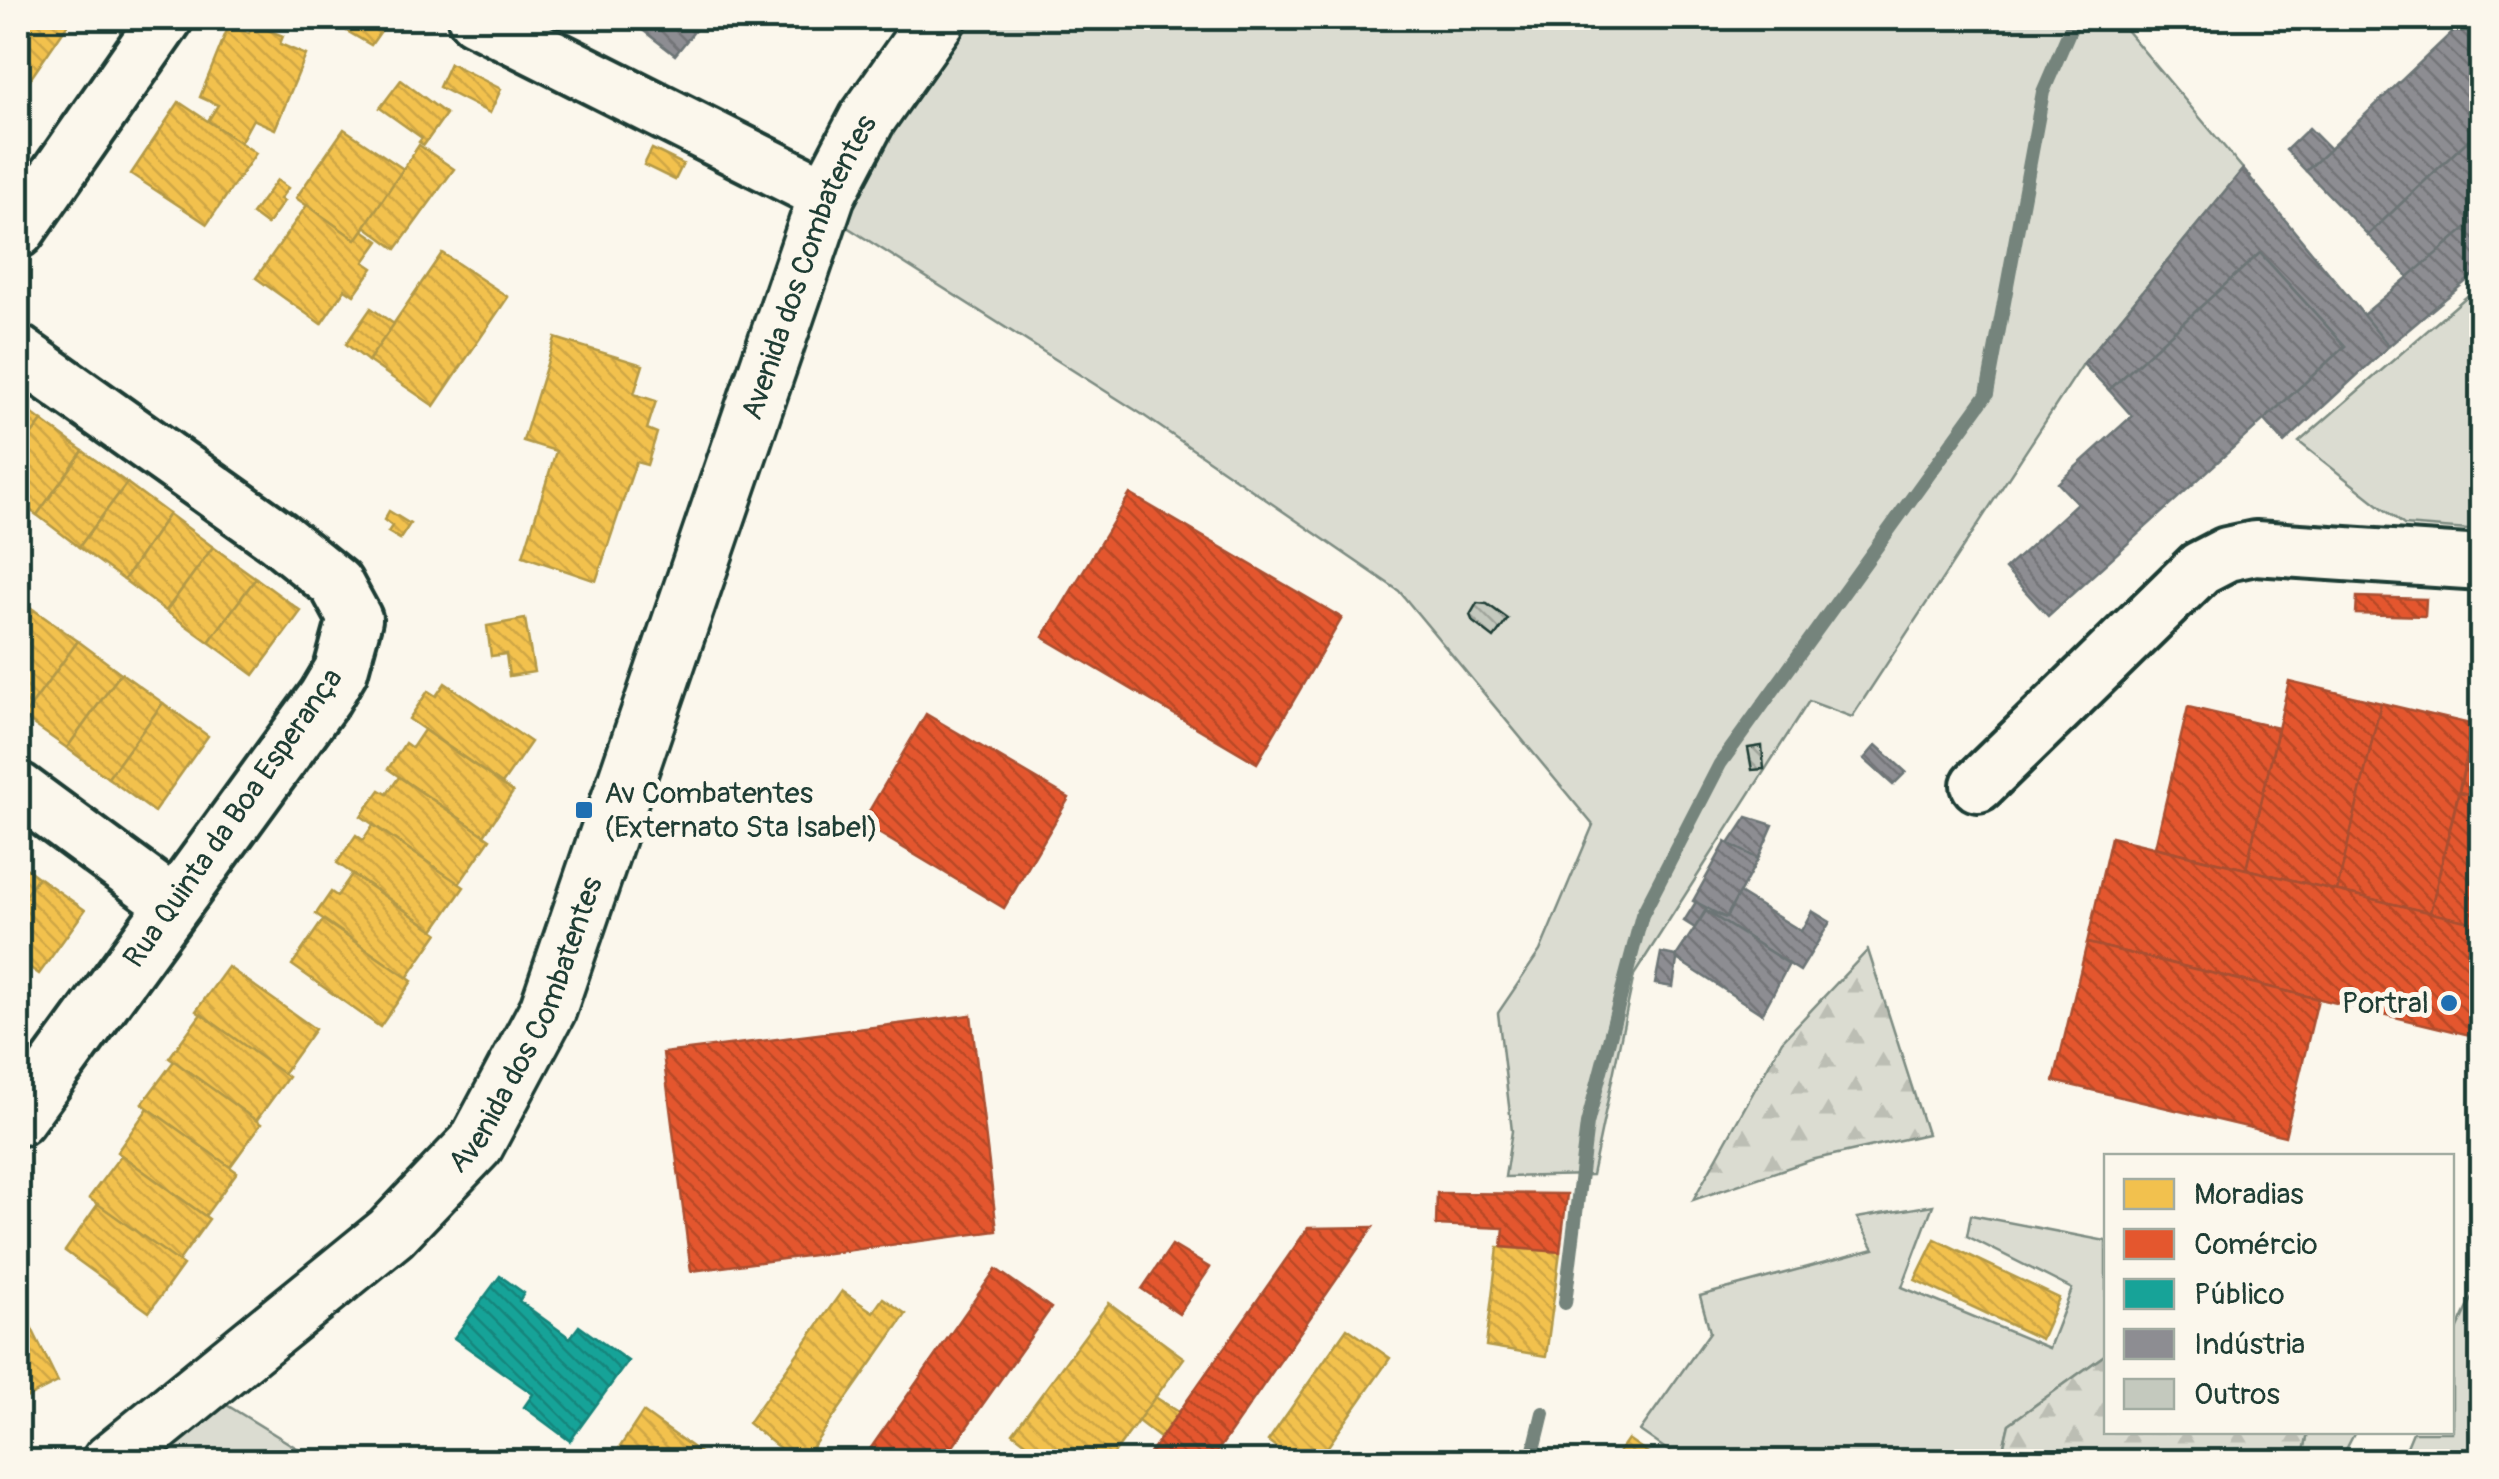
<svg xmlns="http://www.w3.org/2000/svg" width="2499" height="1479" font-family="Pangolin,sans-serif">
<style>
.grass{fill:#dbdcd1;stroke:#7d8c82;stroke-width:2.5}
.forest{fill:url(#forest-firs);stroke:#7d8c82;stroke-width:2.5}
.homes{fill:url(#homes-back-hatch);stroke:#b39946;stroke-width:2.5}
.shops{fill:url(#shops-back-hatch);stroke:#a94f30;stroke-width:2.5}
.public{fill:url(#public-back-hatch);stroke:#19847a;stroke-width:2.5}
.industry{fill:url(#industry-back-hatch);stroke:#6c7576;stroke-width:2.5}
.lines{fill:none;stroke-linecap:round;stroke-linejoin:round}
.stream{stroke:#74847b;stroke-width:14}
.building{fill:url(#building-back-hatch);stroke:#1f3d34;stroke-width:2.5}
.street-casing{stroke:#1f3d34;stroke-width:60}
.secondary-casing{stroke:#1f3d34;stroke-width:62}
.street{stroke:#fbf7ec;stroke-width:52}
.secondary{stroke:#fbf7ec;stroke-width:55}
.poi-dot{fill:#1f6fb2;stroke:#fbf7ec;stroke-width:4}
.labels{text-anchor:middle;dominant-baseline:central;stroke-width:10;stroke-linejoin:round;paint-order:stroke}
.street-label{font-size:30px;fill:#1f3d34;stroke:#fbf7ec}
.poi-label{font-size:30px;fill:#1f3d34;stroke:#fbf7ec;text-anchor:start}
</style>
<defs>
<pattern id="forest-firs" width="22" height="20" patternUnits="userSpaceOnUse" patternTransform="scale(2.5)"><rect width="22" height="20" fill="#dbdcd1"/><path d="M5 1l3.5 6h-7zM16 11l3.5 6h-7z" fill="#bcbeb4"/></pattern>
<pattern id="homes-back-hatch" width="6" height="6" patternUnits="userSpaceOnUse" patternTransform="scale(2.5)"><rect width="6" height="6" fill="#f2c14e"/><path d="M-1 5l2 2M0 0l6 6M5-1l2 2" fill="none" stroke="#cfa745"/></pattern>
<pattern id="shops-back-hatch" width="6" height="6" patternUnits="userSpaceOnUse" patternTransform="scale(2.5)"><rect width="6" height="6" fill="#e4572e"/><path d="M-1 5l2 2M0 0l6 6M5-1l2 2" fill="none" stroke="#b84928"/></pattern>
<pattern id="public-back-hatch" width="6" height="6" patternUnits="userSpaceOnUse" patternTransform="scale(2.5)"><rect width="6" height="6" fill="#17a398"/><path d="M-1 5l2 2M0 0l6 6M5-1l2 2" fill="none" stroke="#14867d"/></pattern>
<pattern id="industry-back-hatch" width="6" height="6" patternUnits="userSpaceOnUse" patternTransform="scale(2.5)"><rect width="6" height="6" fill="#8d8d92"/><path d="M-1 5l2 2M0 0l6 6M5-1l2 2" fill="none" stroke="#737478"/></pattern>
<pattern id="building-back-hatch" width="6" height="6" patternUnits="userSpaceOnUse" patternTransform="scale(2.5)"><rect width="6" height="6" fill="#c4c9be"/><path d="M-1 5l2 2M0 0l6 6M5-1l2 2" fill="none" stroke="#9fa49b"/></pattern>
</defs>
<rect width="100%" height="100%" fill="#fbf7ec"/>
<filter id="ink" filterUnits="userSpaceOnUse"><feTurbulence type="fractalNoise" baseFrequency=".01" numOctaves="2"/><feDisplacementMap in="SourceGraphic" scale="20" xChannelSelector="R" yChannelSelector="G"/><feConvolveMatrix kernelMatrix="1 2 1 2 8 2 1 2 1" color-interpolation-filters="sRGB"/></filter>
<g filter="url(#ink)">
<!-- grass -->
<g class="grass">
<polygon points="974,18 2116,18 2243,169 2083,364 1852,717 1809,701 1634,975 1592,1175 1505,1177 1512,1131 1498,1013 1540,951 1593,825 1399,591 1140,413 844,225 898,125"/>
<polygon points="2481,284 2481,531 2404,525 2299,442"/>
<polygon points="1933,1205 1902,1287 2049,1348 2072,1289 1967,1236 1971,1215 2106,1241 2106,1354 2009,1424 2002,1453 2004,1461 1683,1461 1640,1431 1710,1332 1700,1296 1874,1249 1857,1218"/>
<polygon points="2481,1280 2481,1461 2401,1461 2413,1432 2452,1432 2452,1341"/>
<polygon points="225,1404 318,1461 155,1461"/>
<polygon points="2308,1432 2355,1432 2340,1461 2302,1461"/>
</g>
<!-- forest -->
<g class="forest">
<polygon points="1868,950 1927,1134 1811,1160 1693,1200 1782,1041"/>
<polygon points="2106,1354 2106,1432 2308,1432 2302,1461 2004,1461 2002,1454 2009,1424"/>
</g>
<!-- homes -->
<g class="homes">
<polygon points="18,18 72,18 18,97"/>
<polygon points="342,18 390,18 371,45 347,31 352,24"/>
<polygon points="253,24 283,36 280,44 306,55 275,129 253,119 240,143 208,121 218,105 200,97 229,25 249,33"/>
<polygon points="450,63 501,89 490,113 439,87"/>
<polygon points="401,80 446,114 424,145 419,142 422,138 380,108"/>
<polygon points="179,102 256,153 207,224 131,174"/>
<polygon points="344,129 405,170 356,240 296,198"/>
<polygon points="419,145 454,169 396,249 365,226"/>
<polygon points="652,149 683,164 675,180 644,165"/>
<polygon points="277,180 288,188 280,199 284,201 267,225 252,214"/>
<polygon points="307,205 356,240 363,230 379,241 364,262 373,268 354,295 345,289 321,324 256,278"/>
<polygon points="442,253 508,297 434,406 368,361"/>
<polygon points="371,308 394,324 368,361 346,344"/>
<polygon points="555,338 643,365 634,394 656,401 647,429 657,433 647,465 636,462 596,581 523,556 556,451 523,441"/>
<polygon points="18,403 42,421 18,453"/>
<polygon points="42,421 83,451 37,515 18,502 18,453"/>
<polygon points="83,451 127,483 79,547 37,515"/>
<polygon points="127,483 169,514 124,580 79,547"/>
<polygon points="389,511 410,524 400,539 388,532 392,526 384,520"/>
<polygon points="169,514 213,547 166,611 124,580"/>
<polygon points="213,547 256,578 209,642 166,611"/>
<polygon points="256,578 301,611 254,675 209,642"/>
<polygon points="18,598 34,610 18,633"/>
<polygon points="34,610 78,641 23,717 18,713 18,633"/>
<polygon points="525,619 534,672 509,676 506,654 491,656 487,626"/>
<polygon points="78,641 121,673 67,748 23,717"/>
<polygon points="121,673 163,703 108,778 67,748"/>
<polygon points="445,683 531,742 502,784 409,719 428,691 436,696"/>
<polygon points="163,703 208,736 154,812 108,778"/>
<polygon points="424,730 513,792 484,835 388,769 405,743 412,748"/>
<polygon points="399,777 490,839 459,884 361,816 380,790 387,794"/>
<polygon points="373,825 464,887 434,930 337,863 356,835 363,840"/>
<polygon points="18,862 38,877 18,906"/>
<polygon points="352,874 438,933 407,978 316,914 331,892 337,896"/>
<polygon points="38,877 85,910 39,974 18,959 18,906"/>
<polygon points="323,920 412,981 380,1027 292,965"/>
<polygon points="228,967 315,1029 283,1074 196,1011"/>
<polygon points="201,1014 288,1077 256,1121 169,1058"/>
<polygon points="174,1061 261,1124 230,1167 142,1104"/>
<polygon points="148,1108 237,1172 205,1216 117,1152"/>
<polygon points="121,1155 209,1219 178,1262 89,1198"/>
<polygon points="98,1204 183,1265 149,1312 65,1251"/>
<polygon points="1935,1239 2059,1298 2041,1339 1915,1280"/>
<polygon points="1498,1247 1560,1252 1546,1356 1486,1346"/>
<polygon points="842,1291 873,1312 883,1298 906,1314 802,1462 797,1462 748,1423"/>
<polygon points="18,1300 58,1382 18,1402"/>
<polygon points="1109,1303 1184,1358 1108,1462 1051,1462 1013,1433"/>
<polygon points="1347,1328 1390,1358 1317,1462 1296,1462 1268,1441"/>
<polygon points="1155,1397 1179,1412 1160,1438 1138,1421"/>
<polygon points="643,1412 713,1462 610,1462"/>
<polygon points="1628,1439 1661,1462 1612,1462"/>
</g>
<!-- shops -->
<g class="shops">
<polygon points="1130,494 1342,618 1257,763 1043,637"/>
<polygon points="2357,597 2426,599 2425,616 2356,614"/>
<polygon points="2289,681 2381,703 2337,891 2246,869"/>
<polygon points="2480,700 2482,701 2482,797 2459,792"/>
<polygon points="2381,703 2474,725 2430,913 2337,891"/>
<polygon points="2188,707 2278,728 2246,869 2155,847"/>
<polygon points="926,714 1069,798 1004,908 862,823"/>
<polygon points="2459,792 2482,797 2482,925 2430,913"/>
<polygon points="2111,837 2482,925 2482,1038 2087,943"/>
<polygon points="2087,943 2318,999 2285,1136 2054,1081"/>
<polygon points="971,1015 997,1231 691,1271 663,1053"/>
<polygon points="1437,1193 1567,1194 1560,1252 1502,1247 1504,1228 1436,1225"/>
<polygon points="1373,1227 1210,1462 1144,1462 1308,1228"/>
<polygon points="1172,1245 1210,1268 1179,1314 1142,1289"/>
<polygon points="996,1269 1051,1308 942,1462 861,1462"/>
</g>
<!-- public -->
<polygon class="public" points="500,1276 524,1293 519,1301 570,1338 579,1326 628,1361 570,1441 524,1407 533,1394 454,1338"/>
<!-- industry -->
<g class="industry">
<polygon points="627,18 705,18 675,55"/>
<polygon points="2467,18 2482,18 2482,127 2368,235 2306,171"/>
<polygon points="2482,127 2482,215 2409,277 2368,235"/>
<polygon points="2309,128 2330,149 2306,171 2286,150"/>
<polygon points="2243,169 2389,346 2284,443 2264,420 2345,346 2260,253 2109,390 2083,364"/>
<polygon points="2482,215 2482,268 2389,346 2363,315"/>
<polygon points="2260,253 2345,346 2048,616 2005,569 2077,503 2058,483 2132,416 2109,390"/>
<polygon points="1876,745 1906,772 1893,785 1864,759"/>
<polygon points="1747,817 1773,825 1758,859 1729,844"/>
<polygon points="1726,842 1758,859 1726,918 1693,901"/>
<polygon points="1739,893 1801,931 1812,911 1830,922 1800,971 1706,911 1726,918"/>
<polygon points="1696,902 1707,908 1695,928 1684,921"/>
<polygon points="1706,911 1789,964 1762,1014 1675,958"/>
<polygon points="1661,953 1676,956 1677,960 1673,987 1655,984"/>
</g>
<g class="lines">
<!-- stream -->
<g class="stream">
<polyline points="1565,1303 1587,1124 1642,915 1720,764 1987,394 2043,92 2075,18"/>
<polyline points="1531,1462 1543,1413"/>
</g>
</g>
<!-- building -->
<g class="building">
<polygon points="1477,603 1487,604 1508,619 1494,638 1473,622 1470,615"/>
<polygon points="1762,746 1764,769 1752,770 1748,748"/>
</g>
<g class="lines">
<!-- street casing -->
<g class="street-casing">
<g id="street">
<polyline points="475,18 827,195"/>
<polyline points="18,231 166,18"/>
<polyline points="18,352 278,537 336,584 355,619 341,670 325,697 18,1119"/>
<polyline points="1978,785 2200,568 2227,554 2255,548 2482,563"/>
<polyline points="18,789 174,904"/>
</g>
</g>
<!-- secondary casing -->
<g class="secondary-casing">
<g id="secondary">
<path id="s1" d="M110,1462L391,1233L476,1144L548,1009L827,195L867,119L938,18"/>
</g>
</g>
<!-- street -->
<use href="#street" class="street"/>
<!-- secondary -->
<use href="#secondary" class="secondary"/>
</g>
</g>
<!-- markers -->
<g class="poi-dot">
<rect x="574" y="800" width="20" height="20" rx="5"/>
<circle cx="2449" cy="1003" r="10"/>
</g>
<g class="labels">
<!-- street labels -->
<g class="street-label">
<text stroke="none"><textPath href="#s1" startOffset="1425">Avenida dos Combatentes</textPath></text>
<text transform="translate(233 818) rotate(-55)">Rua Quinta da Boa Esperança</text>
<text stroke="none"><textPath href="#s1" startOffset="615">Avenida dos Combatentes</textPath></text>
</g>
<!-- poi labels -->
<g class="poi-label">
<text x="604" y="793">Av Combatentes<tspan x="604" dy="34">(Externato Sta Isabel)</tspan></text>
<text x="2429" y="1003" text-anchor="end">Portral</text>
</g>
</g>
<!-- margin -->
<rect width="2499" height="1479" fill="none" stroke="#fbf7ec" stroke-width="60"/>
<rect x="30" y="30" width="2439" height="1419" fill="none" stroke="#1f3d34" stroke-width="4" filter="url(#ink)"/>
<!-- legend -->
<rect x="2104" y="1154" width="350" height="280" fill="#fbf7ec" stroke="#a3ada2" stroke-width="2.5"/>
<rect x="2124" y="1179" width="50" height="30" fill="#f2c14e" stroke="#a3ada2" stroke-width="2.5"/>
<text x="2194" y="1204" font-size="30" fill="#1f3d34">Moradias</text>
<rect x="2124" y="1229" width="50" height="30" fill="#e4572e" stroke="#a3ada2" stroke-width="2.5"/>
<text x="2194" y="1254" font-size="30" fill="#1f3d34">Comércio</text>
<rect x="2124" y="1279" width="50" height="30" fill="#17a398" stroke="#a3ada2" stroke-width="2.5"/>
<text x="2194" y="1304" font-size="30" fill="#1f3d34">Público</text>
<rect x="2124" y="1329" width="50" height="30" fill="#8d8d92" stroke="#a3ada2" stroke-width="2.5"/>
<text x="2194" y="1354" font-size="30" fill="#1f3d34">Indústria</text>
<rect x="2124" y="1379" width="50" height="30" fill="#c4c9be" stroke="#a3ada2" stroke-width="2.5"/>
<text x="2194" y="1404" font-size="30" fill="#1f3d34">Outros</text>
</svg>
